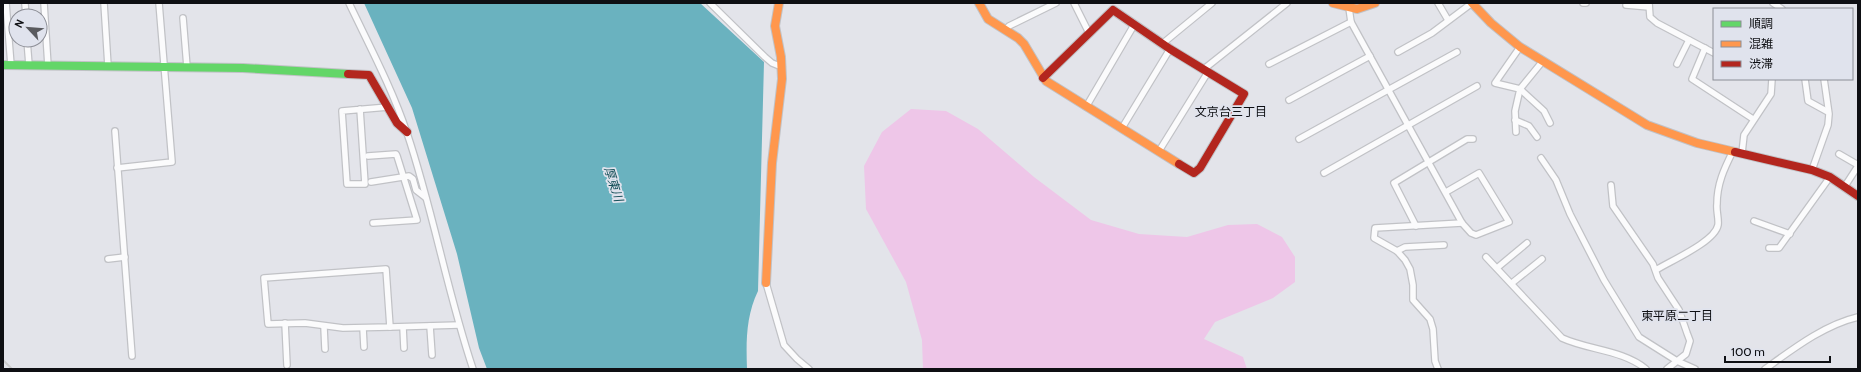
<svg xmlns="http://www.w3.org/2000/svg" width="1861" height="372" font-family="Cabin,'Noto Sans JP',sans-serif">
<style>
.green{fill:#eec6e8}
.water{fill:#6ab2bf}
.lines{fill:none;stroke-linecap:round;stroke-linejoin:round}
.street-casing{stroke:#c1c2c6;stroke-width:8}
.fast-casing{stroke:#c1c2c6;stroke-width:10}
.slow-casing{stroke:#c1c2c6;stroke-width:10}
.jam-casing{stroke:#c1c2c6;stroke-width:10}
.street{stroke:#fbfbfc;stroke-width:5.5}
.fast{stroke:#63d668;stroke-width:8}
.slow{stroke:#ff974d;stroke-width:8}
.jam{stroke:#b3261e;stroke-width:8}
.rail{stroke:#cbcbcd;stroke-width:2}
.labels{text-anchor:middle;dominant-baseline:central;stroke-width:3.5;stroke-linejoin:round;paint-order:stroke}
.neighbourhood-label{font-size:12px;fill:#0e0f13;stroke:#e0e3ed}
.water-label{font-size:12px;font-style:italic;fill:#165059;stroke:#e0e3ed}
</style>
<rect width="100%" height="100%" fill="#e3e4ea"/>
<!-- green -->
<polygon class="green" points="911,109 946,111 978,129 1034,177 1091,220 1139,234 1187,237 1228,225 1257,224 1282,237 1295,257 1295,282 1273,298 1215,322 1204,339 1243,357 1247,369 923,369 922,340 906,282 866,209 864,166 882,132"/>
<!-- water -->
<path class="water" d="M364,3H700L764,62L758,291C746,316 746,341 747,369H487L479,348L457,254L412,108Z"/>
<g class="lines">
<!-- street casing -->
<g class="street-casing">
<g id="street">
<polyline points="6,3 11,65"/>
<polyline points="44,3 48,66"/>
<polyline points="104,3 108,66"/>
<path d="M349,3C369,45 392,88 407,133C433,210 447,292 473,369"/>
<polyline points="710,3 765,57 772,63 782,67"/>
<polyline points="1074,3 1087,29 1090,33"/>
<polyline points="1438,3 1448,20"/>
<polyline points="1583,3 1586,3"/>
<polyline points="1649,3 1650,17 1657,23 1714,53"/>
<polyline points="1773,3 1782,9"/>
<polyline points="25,4 26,16"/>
<polyline points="1626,5 1649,7"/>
<polyline points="1349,8 1351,22 1462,223 1471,233 1476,235 1509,222 1479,173 1446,192"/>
<polyline points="183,18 187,67"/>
<polyline points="1005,30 1009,26 1056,3"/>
<polyline points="27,40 29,65"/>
<polyline points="1162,44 1212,3"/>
<polyline points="1705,48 1692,79 1753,119"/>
<polyline points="1398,52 1432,33 1472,3"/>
<polyline points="1542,62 1520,89 1544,111 1550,123"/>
<polyline points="1269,64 1351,22"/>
<polyline points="1677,64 1689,40"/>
<polyline points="1204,69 1287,3"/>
<polyline points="1805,79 1808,101 1828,112"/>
<polyline points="1289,100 1370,56"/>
<polyline points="1086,107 1134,25"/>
<polyline points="360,109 365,184 347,184 342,111 388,107"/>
<polyline points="1515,120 1529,126 1537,137"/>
<polyline points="1122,128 1170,49"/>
<polyline points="115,131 132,356"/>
<polyline points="1516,132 1515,111 1520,89 1495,83 1520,47"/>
<polyline points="1299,139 1457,52"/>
<polyline points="1159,151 1208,72"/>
<polyline points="1742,153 1744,135 1771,94 1772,79"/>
<polyline points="1839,154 1858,165"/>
<polyline points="368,156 396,154 397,156 417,220 373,223"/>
<polyline points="1541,158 1556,180 1570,214 1604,280 1639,337 1677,361 1695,369"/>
<polyline points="117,168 172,162 159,3"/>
<polyline points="1812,170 1828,125 1829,114 1824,79"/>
<polyline points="1324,173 1477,86"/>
<polyline points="371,182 409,176 413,179 416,190 425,197"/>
<polyline points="1611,185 1613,206 1653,264 1658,278 1679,310 1687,333 1690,341 1686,354 1667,369"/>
<polyline points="1845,186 1858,166"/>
<polyline points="1754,221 1790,234"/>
<polyline points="1416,226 1394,183 1467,139 1473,139"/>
<polyline points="1769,248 1779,248 1830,177"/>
<polyline points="1397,251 1405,247 1444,245"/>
<path d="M1486,257L1562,338C1588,350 1623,350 1646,369"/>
<polyline points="108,259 125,257"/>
<polyline points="1497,268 1527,243"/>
<polygon points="386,269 390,327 343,328 305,323 268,324 264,278"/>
<path d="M1656,270C1670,261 1715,242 1718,225C1719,219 1716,210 1717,204C1717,184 1724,169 1733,151"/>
<polyline points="766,283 784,345 797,359 809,369"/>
<polyline points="1512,283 1542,259"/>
<polyline points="285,323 287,365"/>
<polyline points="430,326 432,355"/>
<polyline points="324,327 325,349"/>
<polyline points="390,327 459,325"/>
<polyline points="403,327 404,348"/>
<polyline points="363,328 364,347"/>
<polyline points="1438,369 1435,361 1433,329 1430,319 1413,300 1413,285 1410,269 1405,260 1397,251 1374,238 1375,228 1462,223"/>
<path d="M1765,369C1793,349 1824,325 1858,317"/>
</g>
</g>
<!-- fast casing -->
<g class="fast-casing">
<polyline id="fast" points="3,65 243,68 348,74"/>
</g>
<!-- slow casing -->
<g class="slow-casing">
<g id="slow">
<polyline points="979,3 988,19 1018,38 1024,44 1046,81 1179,164"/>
<polyline points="1333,3 1357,9 1375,3"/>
<polyline points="1472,3 1491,23 1520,47 1647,125 1697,143 1735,152"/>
<polyline points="766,283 772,163 782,79 781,57 775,26 779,3"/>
</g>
</g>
<!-- jam casing -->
<g class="jam-casing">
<g id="jam">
<polyline points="348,74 369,75 397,123 407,132"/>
<polyline points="1043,78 1113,10 1170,49 1244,94 1200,168 1194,173 1179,164"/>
<polyline points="1735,152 1812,170 1830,177 1858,196"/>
</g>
</g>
<!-- street -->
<use href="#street" class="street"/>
<!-- fast -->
<use href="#fast" class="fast"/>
<!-- slow -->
<use href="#slow" class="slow"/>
<!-- jam -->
<use href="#jam" class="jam"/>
<!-- rail -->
<polyline class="rail" points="3,360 12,369"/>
</g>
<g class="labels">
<!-- neighbourhood labels -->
<g class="neighbourhood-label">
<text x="1231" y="111">文京台三丁目</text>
<text x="1677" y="315">東平原二丁目</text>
</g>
<!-- water labels -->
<g class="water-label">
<text transform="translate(614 184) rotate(72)">厚東川</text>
</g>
</g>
<!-- border -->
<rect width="1861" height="372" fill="none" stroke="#0e0f13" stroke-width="8"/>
<!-- legend -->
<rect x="1713" y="8" width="140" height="72" fill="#e0e3ed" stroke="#8c8e96"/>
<rect x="1721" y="21" width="20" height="6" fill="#63d668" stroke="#8c8e96"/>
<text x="1749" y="28" font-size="12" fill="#0e0f13">順調</text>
<rect x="1721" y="41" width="20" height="6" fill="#ff974d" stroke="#8c8e96"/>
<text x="1749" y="48" font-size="12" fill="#0e0f13">混雑</text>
<rect x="1721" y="61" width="20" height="6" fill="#b3261e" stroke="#8c8e96"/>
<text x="1749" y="68" font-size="12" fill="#0e0f13">渋滞</text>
<!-- north arrow -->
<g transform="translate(28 28) rotate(296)"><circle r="19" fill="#e0e3ed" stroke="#8c8e96"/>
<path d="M0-3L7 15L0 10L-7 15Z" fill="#595a5e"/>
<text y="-6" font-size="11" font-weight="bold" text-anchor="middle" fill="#0e0f13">N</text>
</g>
<!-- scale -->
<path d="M1725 356v6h105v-6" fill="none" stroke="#0e0f13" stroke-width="2"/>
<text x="1731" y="356" font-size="12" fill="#0e0f13" stroke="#e0e3ed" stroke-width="3" paint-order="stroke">100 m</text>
</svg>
